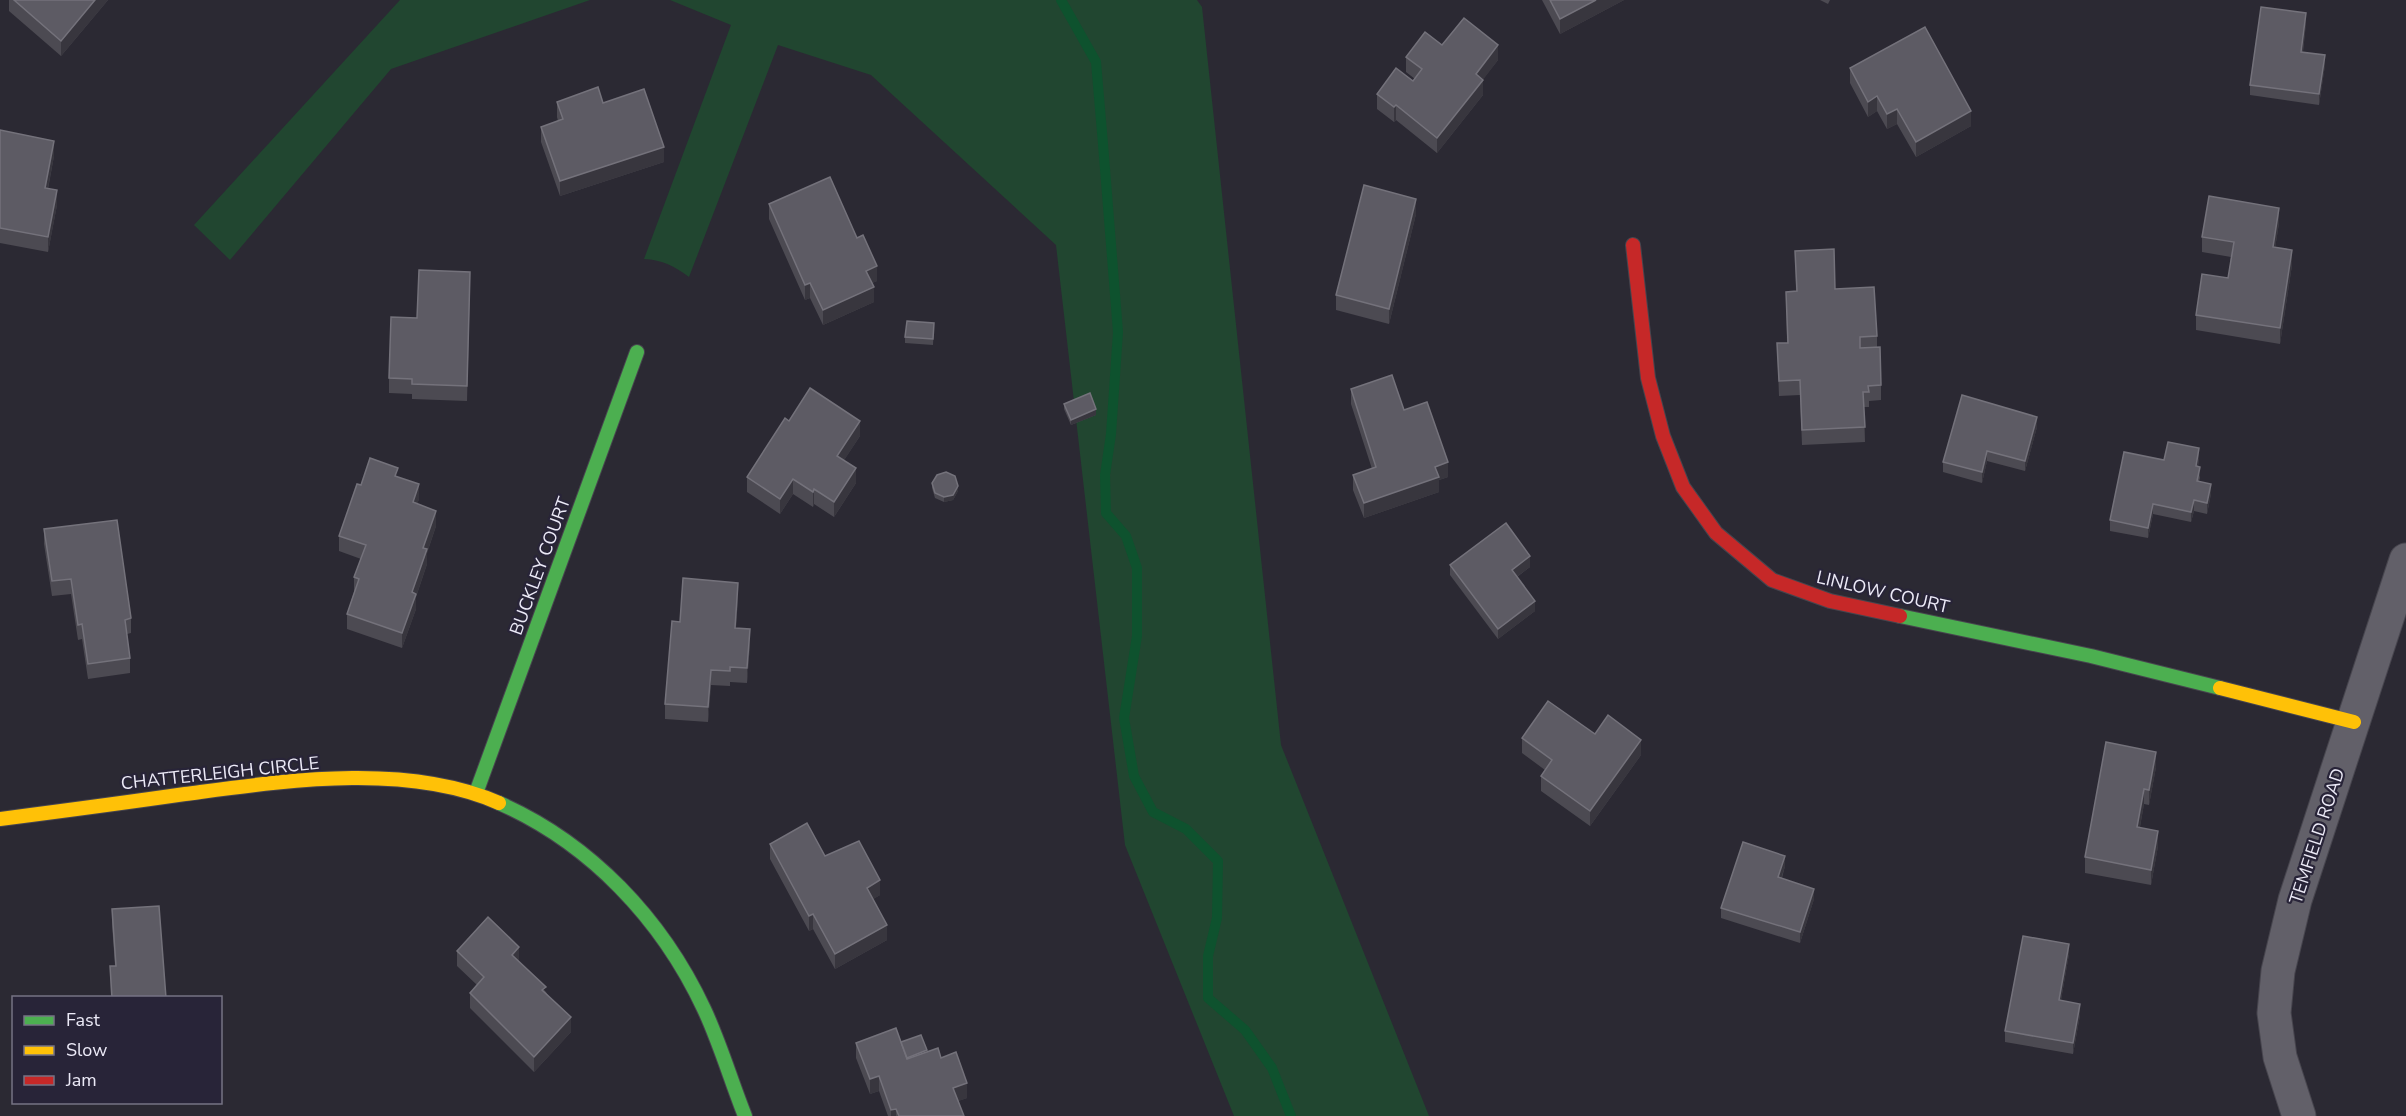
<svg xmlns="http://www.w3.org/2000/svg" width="2406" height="1116" font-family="'Nunito Sans',sans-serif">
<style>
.green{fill:#214630}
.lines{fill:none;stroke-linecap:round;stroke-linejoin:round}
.stream{stroke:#0e522e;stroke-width:10}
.street-casing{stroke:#47454e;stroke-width:35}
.fast-casing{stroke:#47454e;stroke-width:16}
.slow-casing{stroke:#47454e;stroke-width:16}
.jam-casing{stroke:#47454e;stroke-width:16}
.street{stroke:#626069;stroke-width:33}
.fast{stroke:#4caf50;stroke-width:14}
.slow{stroke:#ffc107;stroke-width:14}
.jam{stroke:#c62828;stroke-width:14}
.wall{fill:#4c4a52}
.shaded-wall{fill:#38363e}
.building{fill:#5d5b64;stroke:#74727b;stroke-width:1.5}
.labels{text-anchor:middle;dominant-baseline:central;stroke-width:4.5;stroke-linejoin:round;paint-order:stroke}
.street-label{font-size:18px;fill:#eceaf7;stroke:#282438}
</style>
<rect width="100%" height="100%" fill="#2b2933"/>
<!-- green -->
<g class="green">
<polygon points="400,0 590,0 391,69 230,260 194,225"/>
<path d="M670,0H1197L1202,7L1281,745L1429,1116H1234L1125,845L1056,245L871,75L778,45L689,277C674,266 663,260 644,259L731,25Z"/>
</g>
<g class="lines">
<!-- stream -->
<polyline class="stream" points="1061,0 1096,62 1103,144 1118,332 1111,434 1105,475 1106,513 1126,536 1137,568 1137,636 1124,718 1134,776 1153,812 1186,829 1218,861 1217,918 1208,956 1208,998 1245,1030 1272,1068 1291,1116"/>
<!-- street casing -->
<g class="street-casing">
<polyline id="street" points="2299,1116 2280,1057 2274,1013 2278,971 2295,900 2406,560"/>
</g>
<!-- fast casing -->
<g class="fast-casing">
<g id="fast">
<polyline points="1900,616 2091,656 2220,688"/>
<polyline points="476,793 637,352"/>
<path d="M499,803C590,843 662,919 704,1009C720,1043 731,1081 745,1116"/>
</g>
</g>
<!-- slow casing -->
<g class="slow-casing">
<g id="slow">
<polyline points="2220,688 2354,722"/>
<path d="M0,819C62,811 123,803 185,794C284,781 405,762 499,803"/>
</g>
</g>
<!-- jam casing -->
<g class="jam-casing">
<polyline id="jam" points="1633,245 1648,378 1663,436 1683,487 1716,533 1772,580 1830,601 1900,616"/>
</g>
<!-- street -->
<use href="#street" class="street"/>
<!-- fast -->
<use href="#fast" class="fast"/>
<!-- slow -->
<use href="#slow" class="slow"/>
<!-- jam -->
<use href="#jam" class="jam"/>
</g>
<!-- wall -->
<g class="wall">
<polygon points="9,0 108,0 61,56 9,11"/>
<polygon points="1542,0 1624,0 1560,34"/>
<polygon points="1820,0 1830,0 1828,4"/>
<polygon points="2306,23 2303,52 2325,65 2319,105 2250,95 2250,85"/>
<polygon points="1442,45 1498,60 1483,79 1483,95 1437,153 1396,120 1394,122 1377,109 1377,94 1413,81 1415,79 1406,72 1406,57"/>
<polygon points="1850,68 1971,126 1916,157 1897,124 1887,129 1877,111 1868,117 1850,83"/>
<polygon points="557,102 603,103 664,162 560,196 541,142 541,127 558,121 557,117"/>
<polygon points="0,130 54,156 48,189 57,205 48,252 0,243"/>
<polygon points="769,204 877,281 872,283 874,302 823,325 810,298 805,300 769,219"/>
<polygon points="1416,214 1389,324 1336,310 1336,295"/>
<polygon points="2279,223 2275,248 2292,265 2280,344 2196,330 2196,315 2228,278 2231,257 2202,252 2202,237"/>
<polygon points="1795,251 1835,289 1877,336 1877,347 1881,385 1881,400 1869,401 1869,407 1864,407 1865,442 1802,445 1800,395 1779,396 1777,343 1787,343 1786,292 1796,291"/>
<polygon points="470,287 467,401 412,399 412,394 389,393 389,378 417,318"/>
<polygon points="934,323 933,345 905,343 905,337"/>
<polygon points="1351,389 1404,410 1448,477 1439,480 1439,492 1364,518 1353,490 1353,475 1372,469 1351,404"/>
<polygon points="1064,404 1096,415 1071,425 1064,409"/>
<polygon points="789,421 860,436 844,460 856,483 834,517 814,504 813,507 793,494 780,514 747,492 747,477"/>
<polygon points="2037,427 2025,471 1987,461 1982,483 1943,472 1943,462"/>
<polygon points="2199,458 2198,467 2200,478 2199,481 2211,494 2207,514 2194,511 2191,522 2153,514 2148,538 2110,531 2110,520 2164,460"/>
<polygon points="398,477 419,499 417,504 436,526 427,553 427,564 416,597 416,609 402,648 347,629 347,614 354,592 354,577 361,559 339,551 339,536 361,485"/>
<polygon points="932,483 958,491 953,500 944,502 935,498 932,488"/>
<polygon points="44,529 131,618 131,633 127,634 130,658 130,673 88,679 82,639 78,640 71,594 52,596 44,544"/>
<polygon points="1450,565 1530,567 1517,577 1535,611 1498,639 1450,575"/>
<polygon points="738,598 736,628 750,644 747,683 730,682 730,686 711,685 708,722 665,719 665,704 680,622"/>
<polygon points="1595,734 1641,755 1590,826 1541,791 1541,776 1545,770 1522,753 1522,738"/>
<polygon points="2156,767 2149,805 2144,804 2140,827 2158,846 2151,885 2085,873 2085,857"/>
<polygon points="770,844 825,856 880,895 873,899 887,940 835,969 813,929 809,931 770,859"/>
<polygon points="1785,866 1782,878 1814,899 1800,943 1721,918 1721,908"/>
<polygon points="112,909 166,998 111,998 110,966 115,966 112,924"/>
<polygon points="457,951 519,962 546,992 571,1032 534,1072 470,1008 470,993 477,985 457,966"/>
<polygon points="2069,954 2061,1000 2080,1015 2073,1054 2005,1042 2005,1031"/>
<polygon points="901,1042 941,1058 967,1098 958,1101 964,1116 888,1116 879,1091 870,1094 856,1058 856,1043"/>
</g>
<!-- shaded-wall -->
<g class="shaded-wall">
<polygon points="95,0 108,0 61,56 61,41"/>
<polygon points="1596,0 1624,0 1560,34 1560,19"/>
<polygon points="2306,13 2306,23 2301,63 2301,52"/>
<polygon points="1498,45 1498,60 1476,89 1476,74"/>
<polygon points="2325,55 2325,65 2319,105 2319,94"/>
<polygon points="1483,80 1483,95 1437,153 1437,138"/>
<polygon points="1877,96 1877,111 1868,117 1868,102"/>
<polygon points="1396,105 1396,120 1394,122 1394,107"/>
<polygon points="1897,109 1897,124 1887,129 1887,114"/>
<polygon points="1971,111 1971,126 1916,157 1916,142"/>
<polygon points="54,141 54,156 45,203 45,188"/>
<polygon points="664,147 664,162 560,196 560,181"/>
<polygon points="57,190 57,205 48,252 48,237"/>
<polygon points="1416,199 1416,214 1389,324 1389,309"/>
<polygon points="2279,208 2279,223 2273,262 2273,247"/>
<polygon points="2292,250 2292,265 2280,344 2280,328"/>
<polygon points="877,266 877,281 866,286 866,271"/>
<polygon points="810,283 810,298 805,300 805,285"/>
<polygon points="874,287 874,302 823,325 823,310"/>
<polygon points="1096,409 1096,415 1071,425 1071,420"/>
<polygon points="2037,417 2037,427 2025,471 2025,461"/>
<polygon points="860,421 860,436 837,471 837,456"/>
<polygon points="2199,448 2199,458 2196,477 2196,466"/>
<polygon points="1987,451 1987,461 1982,483 1982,472"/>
<polygon points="1448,462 1448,477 1439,480 1439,492 1364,518 1364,503 1435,467"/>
<polygon points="856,468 856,483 834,517 834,502"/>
<polygon points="793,479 793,494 780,514 780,499"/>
<polygon points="419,484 419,499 413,517 413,502"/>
<polygon points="2211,484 2211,494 2207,514 2207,503"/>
<polygon points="958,486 958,491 953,500 944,502 944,497"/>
<polygon points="814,489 814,504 813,507 813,492"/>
<polygon points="2194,500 2194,511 2191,522 2191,512"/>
<polygon points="2153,504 2153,514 2148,538 2148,528"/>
<polygon points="436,511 436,526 427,553 427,564 416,597 416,609 402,648 402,633 423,548"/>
<polygon points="1530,556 1530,567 1512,580 1512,570"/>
<polygon points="738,583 738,598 735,643 735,628"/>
<polygon points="1535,601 1535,611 1498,639 1498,629"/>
<polygon points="750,629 750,644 747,683 747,668"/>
<polygon points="711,670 711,685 708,722 708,707"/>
<polygon points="1641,740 1641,755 1590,826 1590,811"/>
<polygon points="2156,752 2156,767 2149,805 2149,790"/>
<polygon points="2144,789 2144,804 2137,842 2137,827"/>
<polygon points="2158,831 2158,846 2151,885 2151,870"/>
<polygon points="1785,856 1785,866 1778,888 1778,877"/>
<polygon points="880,880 880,895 867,903 867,888"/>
<polygon points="1814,889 1814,899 1800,943 1800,932"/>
<polygon points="813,914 813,929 809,931 809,916"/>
<polygon points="887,925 887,940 835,969 835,954"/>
<polygon points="2069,944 2069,954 2059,1011 2059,1000"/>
<polygon points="519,947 519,962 512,955"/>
<polygon points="2080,1004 2080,1015 2073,1054 2073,1043"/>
<polygon points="571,1017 571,1032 534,1072 534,1057"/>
<polygon points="927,1050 927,1056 904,1064 904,1059"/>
<polygon points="879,1076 879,1091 870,1094 870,1079"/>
<polygon points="967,1083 967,1098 953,1103 953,1088"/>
<polygon points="896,1109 896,1116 891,1116 891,1110"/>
</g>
<!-- building -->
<g class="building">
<polygon points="14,0 95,0 61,41"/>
<polygon points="1550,0 1596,0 1560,19"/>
<polygon points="2261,7 2306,13 2301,52 2325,55 2319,94 2250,85"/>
<polygon points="1464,18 1498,45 1476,74 1483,80 1437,138 1396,105 1394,107 1377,94 1396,68 1413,81 1422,69 1406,57 1425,32 1442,45"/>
<polygon points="1925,27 1971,111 1916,142 1897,109 1887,114 1877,96 1868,102 1850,68"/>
<polygon points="598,87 603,103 644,89 664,147 560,181 541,127 563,119 557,102"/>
<polygon points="0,130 54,141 45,188 57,190 48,237 0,228"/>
<polygon points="830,177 857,238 863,235 877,266 866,271 874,287 823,310 810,283 805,285 769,204"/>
<polygon points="1364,185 1416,199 1389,309 1336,295"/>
<polygon points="2209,196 2279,208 2273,247 2292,250 2280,328 2196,315 2202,274 2228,278 2234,242 2202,237"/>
<polygon points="1834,249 1835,289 1874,287 1877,336 1860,337 1860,348 1880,347 1881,385 1868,386 1869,392 1863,392 1865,427 1802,430 1800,380 1779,381 1777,343 1788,343 1786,292 1797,291 1795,251"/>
<polygon points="419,270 470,272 467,386 412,384 412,379 389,378 391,317 417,318"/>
<polygon points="907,321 934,323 933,339 905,337"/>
<polygon points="1392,375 1404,410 1427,402 1448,462 1435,467 1439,477 1364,503 1353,475 1376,467 1351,389"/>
<polygon points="810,388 860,421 837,456 856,468 834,502 814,489 813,492 793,479 780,499 747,477 785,418 789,421"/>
<polygon points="1090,393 1096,409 1071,420 1064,404"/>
<polygon points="1962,395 2037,417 2025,461 1987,451 1982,472 1943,462"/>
<polygon points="2168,442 2199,448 2196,466 2200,467 2197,481 2211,484 2207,503 2194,500 2191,512 2153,504 2148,528 2110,520 2124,452 2164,460"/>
<polygon points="370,458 398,468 395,476 419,484 413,502 436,511 423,548 427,549 412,592 416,594 402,633 347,614 359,579 354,577 366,545 339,536 357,484 361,485"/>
<polygon points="946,472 955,476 958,486 953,495 944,497 935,493 932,483 937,475"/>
<polygon points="117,520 131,618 125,620 130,658 88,664 82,624 78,625 71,579 52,581 44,529"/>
<polygon points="1506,523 1530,556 1512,570 1535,601 1498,629 1450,565"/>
<polygon points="683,578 738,583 735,628 750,629 747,668 730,667 730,671 711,670 708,707 665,704 672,621 680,622"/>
<polygon points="1548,701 1595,734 1608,715 1641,740 1590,811 1541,776 1552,760 1522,738"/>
<polygon points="2106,742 2156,752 2149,790 2144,789 2137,827 2158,831 2151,870 2085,857"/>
<polygon points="807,823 825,856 859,841 880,880 867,888 887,925 835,954 813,914 809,916 770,844"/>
<polygon points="1743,842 1785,856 1778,877 1814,889 1800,932 1721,908"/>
<polygon points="159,906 166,998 112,998 110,966 116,966 112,909"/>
<polygon points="488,917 519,947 512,955 546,987 542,990 571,1017 534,1057 470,993 484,977 457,951"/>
<polygon points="2023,936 2069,944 2059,1000 2080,1004 2073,1043 2005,1031"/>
<polygon points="896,1028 907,1059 938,1048 941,1058 956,1052 967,1083 953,1088 964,1116 899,1116 896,1109 891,1110 879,1076 870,1079 856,1043"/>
<polygon points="921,1035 927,1050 907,1058 901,1042"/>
</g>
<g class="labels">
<!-- street labels -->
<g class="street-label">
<text transform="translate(540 566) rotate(-70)">BUCKLEY COURT</text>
<text transform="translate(1883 592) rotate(13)">LINLOW COURT</text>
<text transform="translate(220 773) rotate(-6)">CHATTERLEIGH CIRCLE</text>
<text transform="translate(2317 836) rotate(-72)">TEMFIELD ROAD</text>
</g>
</g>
<!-- legend -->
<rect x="12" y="996" width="210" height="108" fill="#282438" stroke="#767384" stroke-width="1.5"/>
<rect x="24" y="1016" width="30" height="9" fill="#4caf50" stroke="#767384" stroke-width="1.5"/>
<text x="66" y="1026" font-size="18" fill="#eceaf7">Fast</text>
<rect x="24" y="1046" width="30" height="9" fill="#ffc107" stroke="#767384" stroke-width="1.5"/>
<text x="66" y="1056" font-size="18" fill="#eceaf7">Slow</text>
<rect x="24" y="1076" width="30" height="9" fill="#c62828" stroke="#767384" stroke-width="1.5"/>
<text x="66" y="1086" font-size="18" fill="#eceaf7">Jam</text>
</svg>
